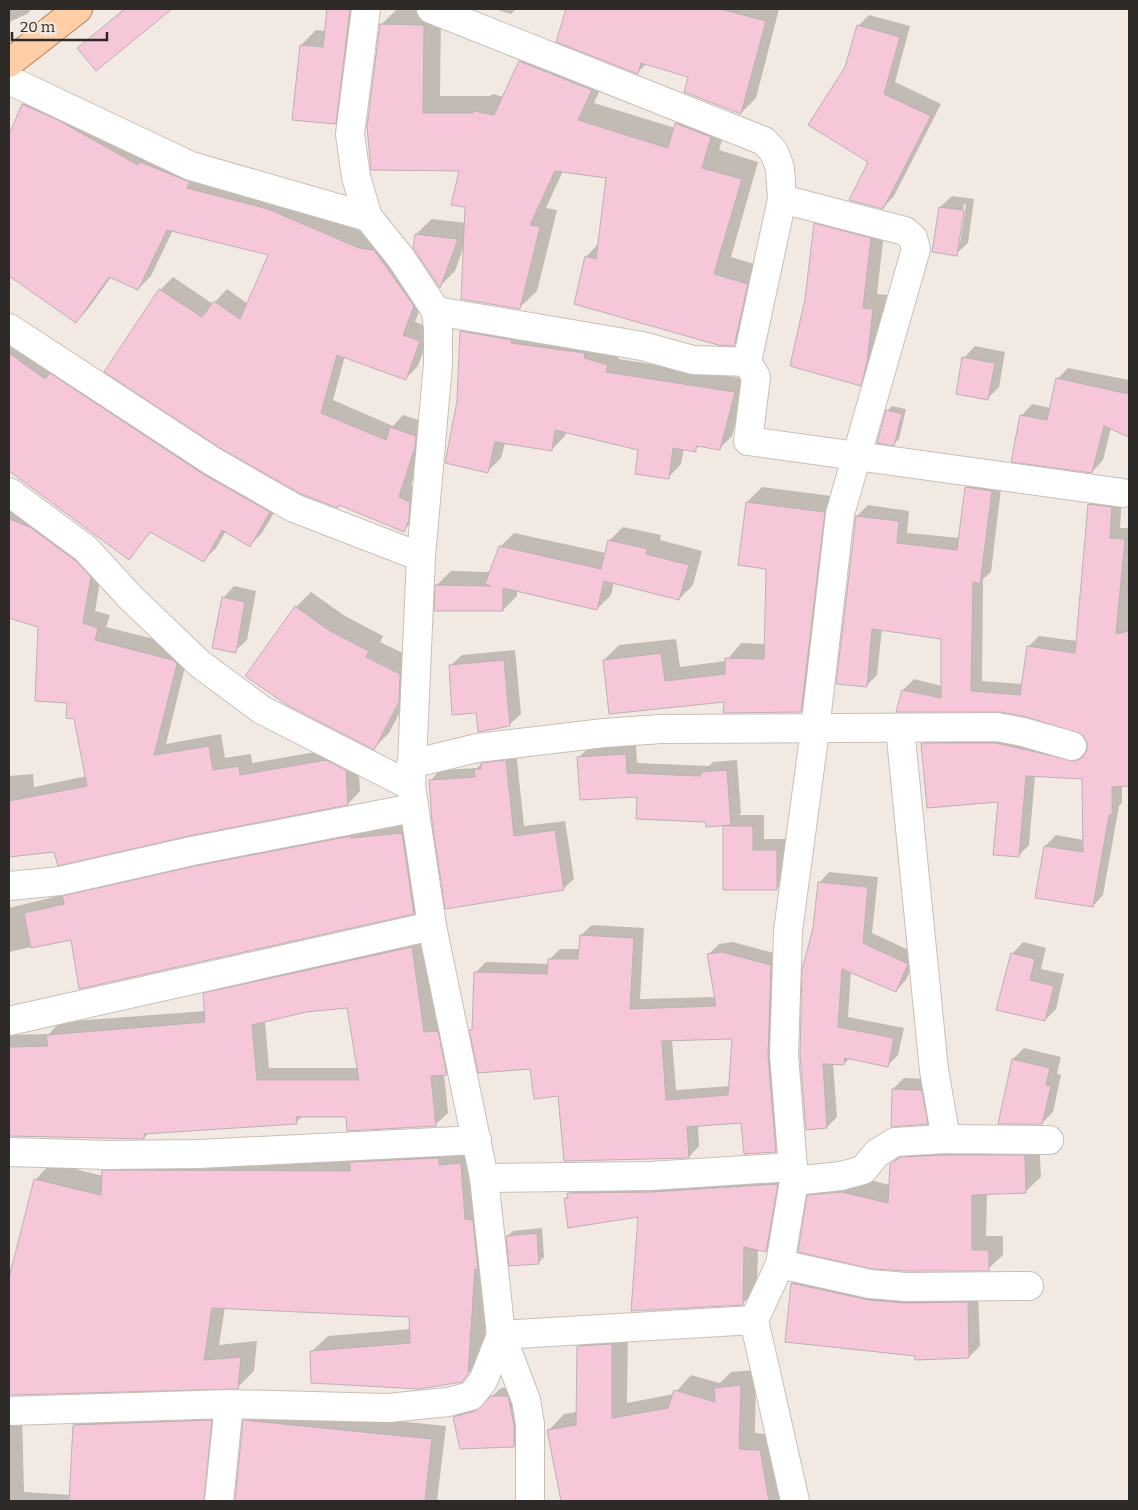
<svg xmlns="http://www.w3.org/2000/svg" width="1138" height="1510" font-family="Bitter,serif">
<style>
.shadow{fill:#0003;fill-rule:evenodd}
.building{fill:#f6c7d8;stroke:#bcb1b4;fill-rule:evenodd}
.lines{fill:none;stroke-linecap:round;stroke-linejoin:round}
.minor-casing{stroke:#c8c0b8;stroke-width:30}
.primary-casing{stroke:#b58054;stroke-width:30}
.minor{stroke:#fff;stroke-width:28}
.primary{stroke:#fecea7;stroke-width:28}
</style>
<rect width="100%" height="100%" fill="#f2eae2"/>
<!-- shadow -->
<g class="shadow">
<polygon points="9,9 32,9 27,14 9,22"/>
<polygon points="124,9 170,9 96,70 78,48"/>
<polygon points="328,9 363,9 350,108 335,123 301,45 316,30 326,31"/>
<polygon points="397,9 441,9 440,96 490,96 493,94 504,97 520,62 538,44 608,72 594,103 675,128 676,123 694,106 728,120 719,150 758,162 731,257 764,267 751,327 734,345 586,257 599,243 608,177 563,171 546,208 557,210 537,291 519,308 464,246 455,271 440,286 416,234 432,219 466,223 466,206 461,169 372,168 381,25"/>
<polygon points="495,9 516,9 511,14"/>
<polygon points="567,9 779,9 756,98 741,113 690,76 647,63 637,73 557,41"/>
<polygon points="869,15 910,26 895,82 941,104 894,196 883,208 846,68 858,26"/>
<polygon points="36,92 372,236 426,293 415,322 432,328 418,366 406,378 345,356 333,400 393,426 403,415 428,423 427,434 411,485 422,489 416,518 403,531 340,504 337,507 160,290 173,277 213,304 227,289 248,304 270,254 173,230 151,276 138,289 112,276 88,309 76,322 10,276 9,278 9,138 23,104"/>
<path d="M952,196L974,199L968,243L956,254L940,207ZM964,204H966L960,243H957Z"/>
<polygon points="829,210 885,224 877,294 887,295 881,347 874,370 860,384 806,299 815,224"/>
<polygon points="474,319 620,352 618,359 747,379 732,436 719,449 700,445 695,450 684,449 681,464 668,478 640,450 566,431 565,436 552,449 505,443 501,458 488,471 458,401 461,331"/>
<polygon points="9,332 282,499 262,533 250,545 226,531 216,548 204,560 152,531 128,558 9,469"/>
<polygon points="975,346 1005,352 999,387 988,398 964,358"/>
<polygon points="1068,368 1129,380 1129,436 1111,428 1103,460 1092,472 1021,416 1032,404 1051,408 1057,379"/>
<polygon points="892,406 906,409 899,439 894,444 887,411"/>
<polygon points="977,477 1002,480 991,572 983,579 982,681 1023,684 1028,647 1039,636 1077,641 1089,504 1100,494 1122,497 1120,528 1129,528 1129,785 1122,785 1122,803 1119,806 1103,895 1093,906 1045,846 1056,835 1084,840 1083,777 1035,776 1029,845 1018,856 999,801 922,744 933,733 1007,732 1087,751 1088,741 1084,734 1028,716 903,690 914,679 942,686 943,638 882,629 877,675 866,686 857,516 868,505 909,511 907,533 960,538 966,487"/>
<polygon points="762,487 839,497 816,696 801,711 725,700 610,713 604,660 619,645 676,639 680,667 726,661 741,643 766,644 767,568 747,502"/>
<polygon points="9,502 103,564 95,611 110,615 106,627 186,647 189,651 166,744 221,734 225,758 251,754 252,763 339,748 358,758 360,791 348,804 55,851 9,856 9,776 33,774 34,787 87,776 75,718 39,626 9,617"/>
<polygon points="623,527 661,535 660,540 702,551 693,585 679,599 614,582 611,595 597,609 517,590 517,596 503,610 437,585 451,571 491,572 500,547 514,533 606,553 609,541"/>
<polygon points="234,586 256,591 247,640 235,651 223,598"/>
<polygon points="311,592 345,616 383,636 380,642 415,659 414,685 389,733 374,748 296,607"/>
<polygon points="515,650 521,714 509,725 502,728 479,731 477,711 450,666 462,655"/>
<polygon points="636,745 637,763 709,766 713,762 737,760 741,813 739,815 764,815 764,839 787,839 788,878 776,889 725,826 727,824 706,820 638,796 579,757 589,747"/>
<polygon points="516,751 524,826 565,821 574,879 563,889 430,781 440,770 477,768 492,753"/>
<polygon points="415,821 426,900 414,913 72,938 9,952 9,908 66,894 76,884"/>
<polygon points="829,872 878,877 872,933 917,954 906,980 896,991 851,971 848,1017 904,1028 898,1055 888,1065 850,1058 844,1064 833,1063 837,1117 827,1127 814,929 819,883"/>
<path d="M592,925L644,928L640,999L715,997L708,955L719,944L733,942L781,955L786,1141L776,1151L743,1122L698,1125L699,1146L689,1157L559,1095L532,1068L471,1030L474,1027L475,973L486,962L549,964V960L560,949H580L581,935ZM733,1038L730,1086L676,1090L672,1040Z"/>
<path d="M424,935L436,1020L450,1019L459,1061L444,1074L448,1113L435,1125L347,1116H303L296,1122L149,1132L144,1138L9,1134V1035L49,1034L60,1022L206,1011L204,994L217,981ZM348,1007L358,1068H269L265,1021L306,1011Z"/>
<polygon points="1023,942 1046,948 1041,969 1064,974 1056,1009 1045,1020 1012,954"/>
<polygon points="1024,1048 1061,1057 1057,1074 1061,1075 1053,1112 1042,1123 1013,1059"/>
<polygon points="904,1078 932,1079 938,1112 927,1123 893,1089"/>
<polygon points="1039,1141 1041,1177 1026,1191 987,1193 986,1236 1003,1236 1003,1255 988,1269 809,1196 824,1181 858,1177 890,1185 891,1164 906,1149"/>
<polygon points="477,1148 490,1255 484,1357 461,1381 311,1352 328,1336 411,1329 411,1316 225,1307 219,1345 257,1341 254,1371 238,1387 9,1394 9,1270 13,1265 35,1180 51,1163 103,1176 103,1171 119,1155"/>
<polygon points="792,1170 780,1236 766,1251 758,1249 757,1289 742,1304 639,1216 565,1199 583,1178"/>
<polygon points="542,1228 544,1257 539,1262 510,1265 507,1236 513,1231"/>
<polygon points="804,1272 978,1291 980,1346 969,1357 916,1355 786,1340 792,1283"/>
<polygon points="628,1329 627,1403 674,1394 691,1375 720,1383 731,1372 756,1370 755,1433 776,1435 802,1501 562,1501 549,1430 564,1414 577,1412 578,1347 594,1331"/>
<polygon points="516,1387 523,1437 514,1446 455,1417 464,1408 486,1402 501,1388"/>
<polygon points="225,1407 227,1501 9,1501 9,1414 22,1413 24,1492 70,1495 74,1425 88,1411"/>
<polygon points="258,1407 446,1426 437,1501 236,1501 244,1421"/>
</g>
<!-- building -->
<g class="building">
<polygon points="125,9 172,9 96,71 77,48"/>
<polygon points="327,9 350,9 336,124 292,120 300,45 323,47"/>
<polygon points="566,9 720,9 766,21 741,114 684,92 688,77 641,63 638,74 556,42"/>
<polygon points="380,24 424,25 423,113 473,113 474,111 494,115 519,61 592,90 578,120 668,148 675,123 711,137 702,168 742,179 714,274 748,284 734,346 718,345 574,304 585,256 596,259 606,178 555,171 530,225 540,227 520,309 461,299 465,207 451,205 459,171 371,170 367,127"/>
<polygon points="857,25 900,37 884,94 931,116 883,209 849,200 868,162 808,125 845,67"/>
<polygon points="22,104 58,120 138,165 140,162 190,182 187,188 268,209 359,248 374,250 414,306 403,335 420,341 406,380 337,355 321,413 386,440 390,427 416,436 415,447 399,497 410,502 409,520 404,532 339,505 338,508 301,494 220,448 104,372 159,289 202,317 214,301 240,319 268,255 167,230 138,290 109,277 76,323 9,276 9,135"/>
<polygon points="939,207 964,210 957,256 932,252"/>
<polygon points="814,223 871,238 863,308 873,309 867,362 861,386 790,366 805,299"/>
<polygon points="415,234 458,239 440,288 413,248"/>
<polygon points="460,331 512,340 511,343 585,353 584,358 608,365 606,372 735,392 720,450 696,446 696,452 673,448 669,479 635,474 638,450 555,430 552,451 495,442 488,473 445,463 457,401"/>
<polygon points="9,353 45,379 50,373 203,474 270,512 250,547 222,530 204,562 150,532 129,560 9,471"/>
<polygon points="962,357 995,363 988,400 956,394"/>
<polygon points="1056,378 1129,394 1129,437 1104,426 1092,473 1011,462 1020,415 1047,420"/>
<polygon points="886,410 902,414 894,446 877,443"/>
<polygon points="965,487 992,491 980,584 973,582 971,691 1020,695 1027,646 1075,653 1088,504 1112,507 1110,538 1125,539 1116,634 1129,631 1129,786 1112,787 1112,815 1109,815 1093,907 1035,898 1044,846 1083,852 1082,779 1026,776 1019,857 993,855 998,802 927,808 921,743 996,743 1075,761 1083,757 1087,750 1087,742 1083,735 1027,717 1000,712 896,712 902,690 941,698 941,639 872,629 867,687 836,684 856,516 899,521 897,543 957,550"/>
<polygon points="746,502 825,512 801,712 723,713 724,702 609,714 603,660 661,653 665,681 725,674 725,658 764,659 766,569 738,565"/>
<polygon points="9,519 30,527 76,561 91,577 83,623 98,628 95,640 173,660 177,664 154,755 209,746 213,770 239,766 240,775 326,760 346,770 348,805 189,836 58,866 54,852 9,857 9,801 87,786 74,719 66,718 67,703 35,701 38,627 9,618"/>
<polygon points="608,540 648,549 646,554 689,565 679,600 604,581 597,610 503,588 503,611 434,611 435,585 491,586 485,584 499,546 601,569"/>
<polygon points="222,597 245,602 236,653 212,648"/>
<polygon points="295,606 330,631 369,651 366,657 400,674 399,702 374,750 287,705 245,676"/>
<polygon points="504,660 510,726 478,732 476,713 452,715 449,665"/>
<polygon points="626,754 627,773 701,776 701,772 727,770 731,825 706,827 705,822 636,819 637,797 580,800 577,757"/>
<polygon points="506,760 514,836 555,830 564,890 445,909 432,821 429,780 475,777 474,769 481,769 481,763"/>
<polygon points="723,826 753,826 753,850 777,850 777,890 723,890"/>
<polygon points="402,833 414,914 79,989 71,940 31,948 24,913 64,904 62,896 195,866 351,836 351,838"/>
<polygon points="818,882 868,887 863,943 908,964 896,992 842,969 838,1027 894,1038 888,1067 845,1058 844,1065 823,1064 827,1128 806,1130 800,1055 802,970 813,928"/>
<path d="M580,935L634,938L630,1009L716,1006L707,954L722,952L771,965L768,1056L776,1152L744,1154L741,1123L687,1127L689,1158L564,1161L558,1096L534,1099L530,1069L478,1073L469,1030H472L474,972L547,974L548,959H578ZM732,1039L728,1095L666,1100L662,1041Z"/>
<path d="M412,947L424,1032L438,1031L447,1075L431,1076L436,1126L347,1131L346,1117H296L297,1124L144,1134V1139L9,1136V1047L48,1046L46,1035L205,1022L203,993ZM347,1008L359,1080H257L252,1025L306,1012Z"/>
<polygon points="1011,953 1035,959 1030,980 1054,986 1045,1021 996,1010"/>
<polygon points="1012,1059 1050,1068 1046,1085 1051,1086 1042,1124 998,1124"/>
<polygon points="892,1089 922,1090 928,1124 891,1127"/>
<polygon points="946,1155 1025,1155 1026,1193 972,1195 972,1250 989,1250 989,1271 907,1271 872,1269 798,1252 807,1195 842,1192 888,1203 890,1164 900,1157"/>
<polygon points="439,1158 439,1165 461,1163 465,1219 473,1220 478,1269 475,1269 468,1374 462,1382 419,1389 311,1383 310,1351 410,1343 409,1317 212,1308 204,1360 241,1357 238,1389 9,1395 9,1278 34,1179 101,1195 102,1170 350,1171 350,1162"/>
<polygon points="778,1184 766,1252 744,1247 743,1305 631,1311 638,1217 568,1228 564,1198 568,1198 567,1193 651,1192"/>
<polygon points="537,1233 539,1264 509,1266 506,1236"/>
<polygon points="791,1283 869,1300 906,1303 968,1302 969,1358 915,1360 915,1356 785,1342"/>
<polygon points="612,1344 612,1418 668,1408 674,1390 715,1402 714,1388 741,1385 739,1449 760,1450 769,1501 561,1501 547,1430 576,1425 577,1346"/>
<polygon points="491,1396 508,1396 514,1425 514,1447 460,1449 453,1417 475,1411"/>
<polygon points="212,1420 204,1501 69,1501 73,1425"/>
<polygon points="243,1420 432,1439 425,1501 235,1501"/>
</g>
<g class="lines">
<!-- minor casing -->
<g class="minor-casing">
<g id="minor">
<polyline points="431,9 764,141 774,152 780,168 782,199 747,362 693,360 642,346 436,311"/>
<polyline points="9,80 191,166 368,217"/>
<polyline points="782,199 905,231 913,238 916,249 840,514 815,730 788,931 784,1055 794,1181 780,1264 754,1320 795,1501"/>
<polyline points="9,328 212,461 294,508 421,557"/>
<polyline points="747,362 756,377 748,441 1123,493"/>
<polyline points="9,492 86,549 130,597 200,664 262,710 411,786"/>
<polyline points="900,728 934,1070 946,1139"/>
<polyline points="411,764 477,748 604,733 661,729 997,727 1023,732 1072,746"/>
<polyline points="9,886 60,881 192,851 413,808"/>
<polyline points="9,1021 432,926"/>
<polyline points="9,1152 108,1155 198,1154 477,1140"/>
<polyline points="484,1178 650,1176 793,1167"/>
<polyline points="794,1181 841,1176 863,1170 877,1153 895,1142 946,1139 1049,1140"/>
<polyline points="780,1264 870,1284 906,1287 1029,1286"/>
<polyline points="9,1411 229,1404 388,1408 448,1402 471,1396 483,1381 501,1335 484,1178 432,926 411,786 421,557 438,364 438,328 436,311 401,258 368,217 356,177 350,134 366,9"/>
<polyline points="219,1501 229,1404"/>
<polyline points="530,1501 530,1424 526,1400 501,1335 754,1320"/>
</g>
</g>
<!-- primary casing -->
<g class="primary-casing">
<polyline id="primary" points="9,63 78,9"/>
</g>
<!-- minor -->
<use href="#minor" class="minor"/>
<!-- primary -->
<use href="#primary" class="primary"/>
</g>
<!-- border -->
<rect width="1138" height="1510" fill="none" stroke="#2d2a27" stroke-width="20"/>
<!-- scale -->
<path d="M12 32v8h95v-8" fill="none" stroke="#2d2a27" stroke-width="2.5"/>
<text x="20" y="32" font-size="15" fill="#2d2a27" stroke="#f2eae2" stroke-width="4" paint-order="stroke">20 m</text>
</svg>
